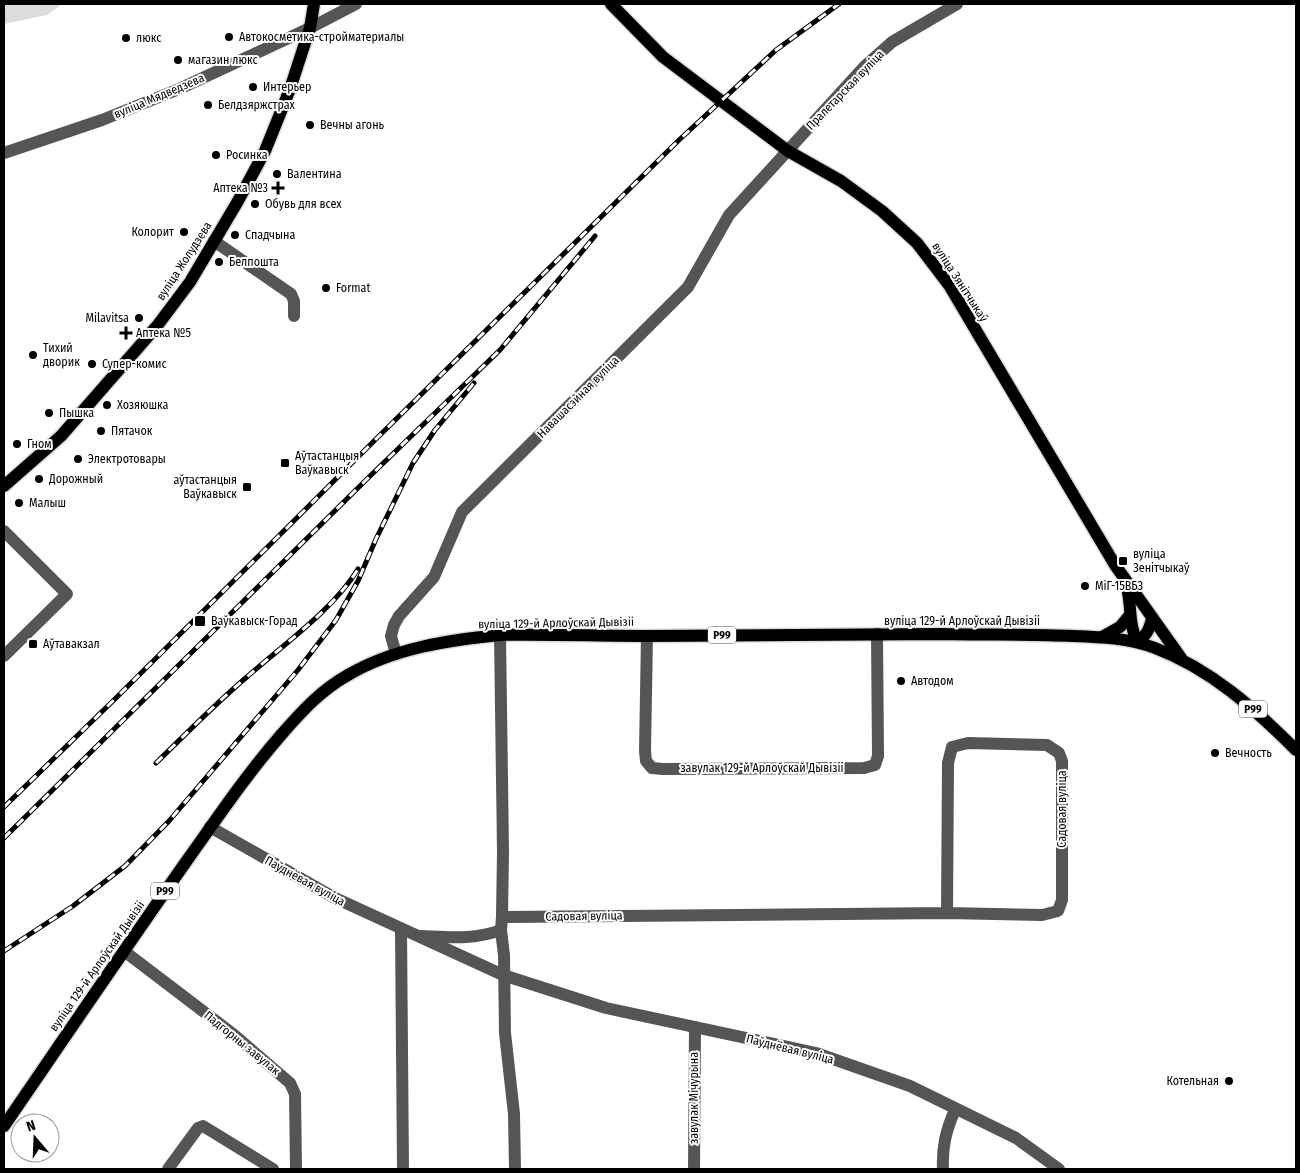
<svg xmlns="http://www.w3.org/2000/svg" width="1300" height="1173" font-family="'Fira Sans Condensed',sans-serif">
<style>
.green{fill:#dcdcdc}
.lines{fill:none;stroke-linecap:round;stroke-linejoin:round}
.major-casing{stroke:#dbdbdb;stroke-width:15}
.minor{stroke:#555;stroke-width:12}
.major{stroke:#000;stroke-width:12}
.rail-casing{stroke:#000;stroke-width:5}
.rail{stroke:#fff;stroke-width:3;stroke-dasharray:9;stroke-linecap:butt}
.poi-dot{fill:#000;stroke:#fff;stroke-width:2}
.labels{text-anchor:middle;dominant-baseline:central;stroke-width:4;stroke-linejoin:round;paint-order:stroke}
.shield{fill:#fff;stroke:#4c4c4c;stroke-width:1}
.shield-label{font-size:11px;font-weight:bold;fill:#000}
.poi-label{font-size:12px;fill:#000;stroke:#fff;text-anchor:start}
.street-label{font-size:12px;fill:#000;stroke:#fff}
</style>
<rect width="100%" height="100%" fill="#fff"/>
<!-- green -->
<polygon class="green" points="4,4 62,4 47,15 4,24"/>
<g class="lines">
<!-- major casing -->
<g class="major-casing">
<g id="major">
<polyline points="611,4 663,57 788,151 841,181 882,211 917,243 949,285 1115,565 1181,658"/>
<polyline points="4,486 61,436 157,326 190,282 238,201 265,151 290,89 304,46 310,28 314,4"/>
<path d="M1127,587C1132,609 1128,621 1137,642"/>
<polyline points="1102,637 1120,627 1129,616"/>
<path d="M1137,642C1147,635 1149,630 1152,619"/>
<path d="M4,1126C65,1037 126,947 188,859C218,817 247,774 281,735C301,712 321,690 348,675C394,648 449,640 500,635C549,634 598,636 647,636C746,636 844,634 943,634C987,635 1030,634 1073,636C1101,637 1129,638 1155,648C1211,669 1255,709 1296,750"/>
</g>
</g>
<!-- minor -->
<g class="minor">
<polyline points="4,153 102,120 179,89 310,28 356,4"/>
<polyline points="214,241 291,294 294,301 294,316"/>
<polyline points="4,531 67,594 4,656"/>
<polyline points="500,635 503,851 502,917 947,913 948,763 952,747 968,743 1047,745 1059,753 1062,761 1062,900 1058,911 1042,915 947,913"/>
<polyline points="647,636 645,751 646,761 652,768 663,769 864,768 875,765 878,756 877,634"/>
<polyline points="396,654 391,636 394,625 399,616 434,577 462,512 688,287 729,215 864,67 892,42 957,4"/>
<polyline points="210,827 335,898 503,975 606,1008 816,1053 910,1086 1016,1138 1059,1169"/>
<polyline points="502,917 501,930 504,955 505,1033 514,1114 515,1169"/>
<polyline points="401,930 403,1169"/>
<path d="M421,936C448,937 475,940 501,930"/>
<polyline points="124,951 233,1034 290,1083 295,1094 296,1169"/>
<polyline points="168,1169 198,1128 203,1126 273,1169"/>
<polyline points="694,1169 695,1027"/>
<path d="M943,1169C942,1147 946,1130 955,1110"/>
</g>
<!-- major -->
<use href="#major" class="major"/>
<!-- rail casing -->
<g class="rail-casing">
<g id="rail">
<path d="M156,763C186,734 216,703 248,676C283,645 334,609 358,569"/>
<polyline points="4,807 118,696 376,439 678,141 776,50 839,4"/>
<polyline points="4,838 368,478 500,350 595,236"/>
<polyline points="4,951 73,906 125,866 169,821 298,670 336,620 358,581 376,539 413,463 435,430 474,383"/>
</g>
</g>
<!-- rail -->
<use href="#rail" class="rail"/>
</g>
<!-- markers -->
<g class="poi-dot">
<circle cx="229" cy="37" r="5"/>
<circle cx="126" cy="38" r="5"/>
<circle cx="178" cy="60" r="5"/>
<circle cx="253" cy="87" r="5"/>
<circle cx="208" cy="105" r="5"/>
<circle cx="310" cy="125" r="5"/>
<circle cx="216" cy="155" r="5"/>
<circle cx="277" cy="174" r="5"/>
<path d="M275.5 180.5h5v5h5v5h-5v5h-5v-5h-5v-5h5z"/>
<circle cx="255" cy="204" r="5"/>
<circle cx="184" cy="232" r="5"/>
<circle cx="235" cy="235" r="5"/>
<circle cx="219" cy="262" r="5"/>
<circle cx="326" cy="288" r="5"/>
<circle cx="139" cy="318" r="5"/>
<path d="M123.5 325.5h5v5h5v5h-5v5h-5v-5h-5v-5h5z"/>
<circle cx="33" cy="355" r="5"/>
<circle cx="92" cy="364" r="5"/>
<circle cx="107" cy="405" r="5"/>
<circle cx="49" cy="413" r="5"/>
<circle cx="101" cy="431" r="5"/>
<circle cx="17" cy="444" r="5"/>
<circle cx="78" cy="459" r="5"/>
<rect x="280" y="458" width="10" height="10" rx="2.5"/>
<circle cx="39" cy="479" r="5"/>
<rect x="242" y="482" width="10" height="10" rx="2.5"/>
<circle cx="19" cy="503" r="5"/>
<rect x="1118" y="556" width="10" height="10" rx="2.5"/>
<circle cx="1085" cy="586" r="5"/>
<rect x="194" y="615" width="12" height="12" rx="2.5"/>
<rect x="28" y="639" width="10" height="10" rx="2.5"/>
<circle cx="901" cy="681" r="5"/>
<circle cx="1215" cy="753" r="5"/>
<circle cx="1229" cy="1081" r="5"/>
</g>
<g class="labels">
<!-- shield labels -->
<g class="shield">
<rect x="708" y="626.5" width="28" height="17" rx="4"/>
<rect x="1239" y="700.5" width="28" height="17" rx="4"/>
<rect x="151" y="882.5" width="28" height="17" rx="4"/>
</g>
<g class="shield-label">
<text x="722" y="635">Р99</text>
<text x="1253" y="709">Р99</text>
<text x="165" y="891">Р99</text>
</g>
<!-- poi labels -->
<g class="poi-label">
<text x="239" y="37">Автокосметика-стройматериалы</text>
<text x="136" y="38">люкс</text>
<text x="188" y="60">магазин люкс</text>
<text x="263" y="87">Интерьер</text>
<text x="218" y="105">Белдзяржстрах</text>
<text x="320" y="125">Вечны агонь</text>
<text x="226" y="155">Росинка</text>
<text x="287" y="174">Валентина</text>
<text x="268" y="188" text-anchor="end">Аптека №3</text>
<text x="265" y="204">Обувь для всех</text>
<text x="174" y="232" text-anchor="end">Колорит</text>
<text x="245" y="235">Спадчына</text>
<text x="229" y="262">Белпошта</text>
<text x="336" y="288">Format</text>
<text x="129" y="318" text-anchor="end">Milavitsa</text>
<text x="136" y="333">Аптека №5</text>
<text x="43" y="348">Тихий<tspan x="43" dy="14">дворик</tspan></text>
<text x="102" y="364">Супер-комис</text>
<text x="117" y="405">Хозяюшка</text>
<text x="59" y="413">Пышка</text>
<text x="111" y="431">Пятачок</text>
<text x="27" y="444">Гном</text>
<text x="295" y="456">Аўтастанцыя<tspan x="295" dy="14">Ваўкавыск</tspan></text>
<text x="88" y="459">Электротовары</text>
<text x="49" y="479">Дорожный</text>
<text x="237" y="480" text-anchor="end">аўтастанцыя<tspan x="237" dy="14">Ваўкавыск</tspan></text>
<text x="29" y="503">Малыш</text>
<text x="1133" y="554">вуліца<tspan x="1133" dy="14">Зенітчыкаў</tspan></text>
<text x="1095" y="586">МіГ-15ВБЗ</text>
<text x="211" y="621">Ваўкавыск-Горад</text>
<text x="43" y="644">Аўтавакзал</text>
<text x="911" y="681">Автодом</text>
<text x="1225" y="753">Вечность</text>
<text x="1219" y="1081" text-anchor="end">Котельная</text>
</g>
<!-- street labels -->
<g class="street-label">
<text transform="translate(845 90) rotate(-46)">Пралетарская вуліца</text>
<text transform="translate(159 96) rotate(-23)">вуліца Мядведзева</text>
<text transform="translate(184 261) rotate(-57)">вуліца Жолудзева</text>
<text transform="translate(960 282) rotate(57)">вуліца Зянітчыкаў</text>
<text transform="translate(578 397) rotate(-45)">Навашасэйная вуліца</text>
<text x="962" y="621">вуліца 129-й Арлоўскай Дывізіі</text>
<text transform="translate(556 623) rotate(-1)">вуліца 129-й Арлоўскай Дывізіі</text>
<text x="762" y="768">завулак 129-й Арлоўскай Дывізіі</text>
<text transform="translate(1062 809) rotate(-90)">Садовая вуліца</text>
<text transform="translate(305 881) rotate(29)">Паўднёвая вуліца</text>
<text transform="translate(584 916) rotate(-1)">Садовая вуліца</text>
<text transform="translate(97 966) rotate(-55)">вуліца 129-й Арлоўскай Дывізіі</text>
<text transform="translate(242 1043) rotate(39)">Падгорны завулак</text>
<text transform="translate(790 1049) rotate(14)">Паўднёвая вуліца</text>
<text transform="translate(694 1098) rotate(-90)">завулак Мічурына</text>
</g>
</g>
<!-- border -->
<rect width="1300" height="1173" fill="none" stroke="#000000" stroke-width="10"/>
<!-- north arrow -->
<g transform="translate(35 1138) rotate(341)"><circle r="24" fill="#ffffff" stroke="#999999"/>
<path d="M0-4L9 19L0 12L-9 19Z" fill="#000000"/>
<text y="-8" font-size="14" font-weight="bold" text-anchor="middle" fill="#000000">N</text>
</g>
</svg>
